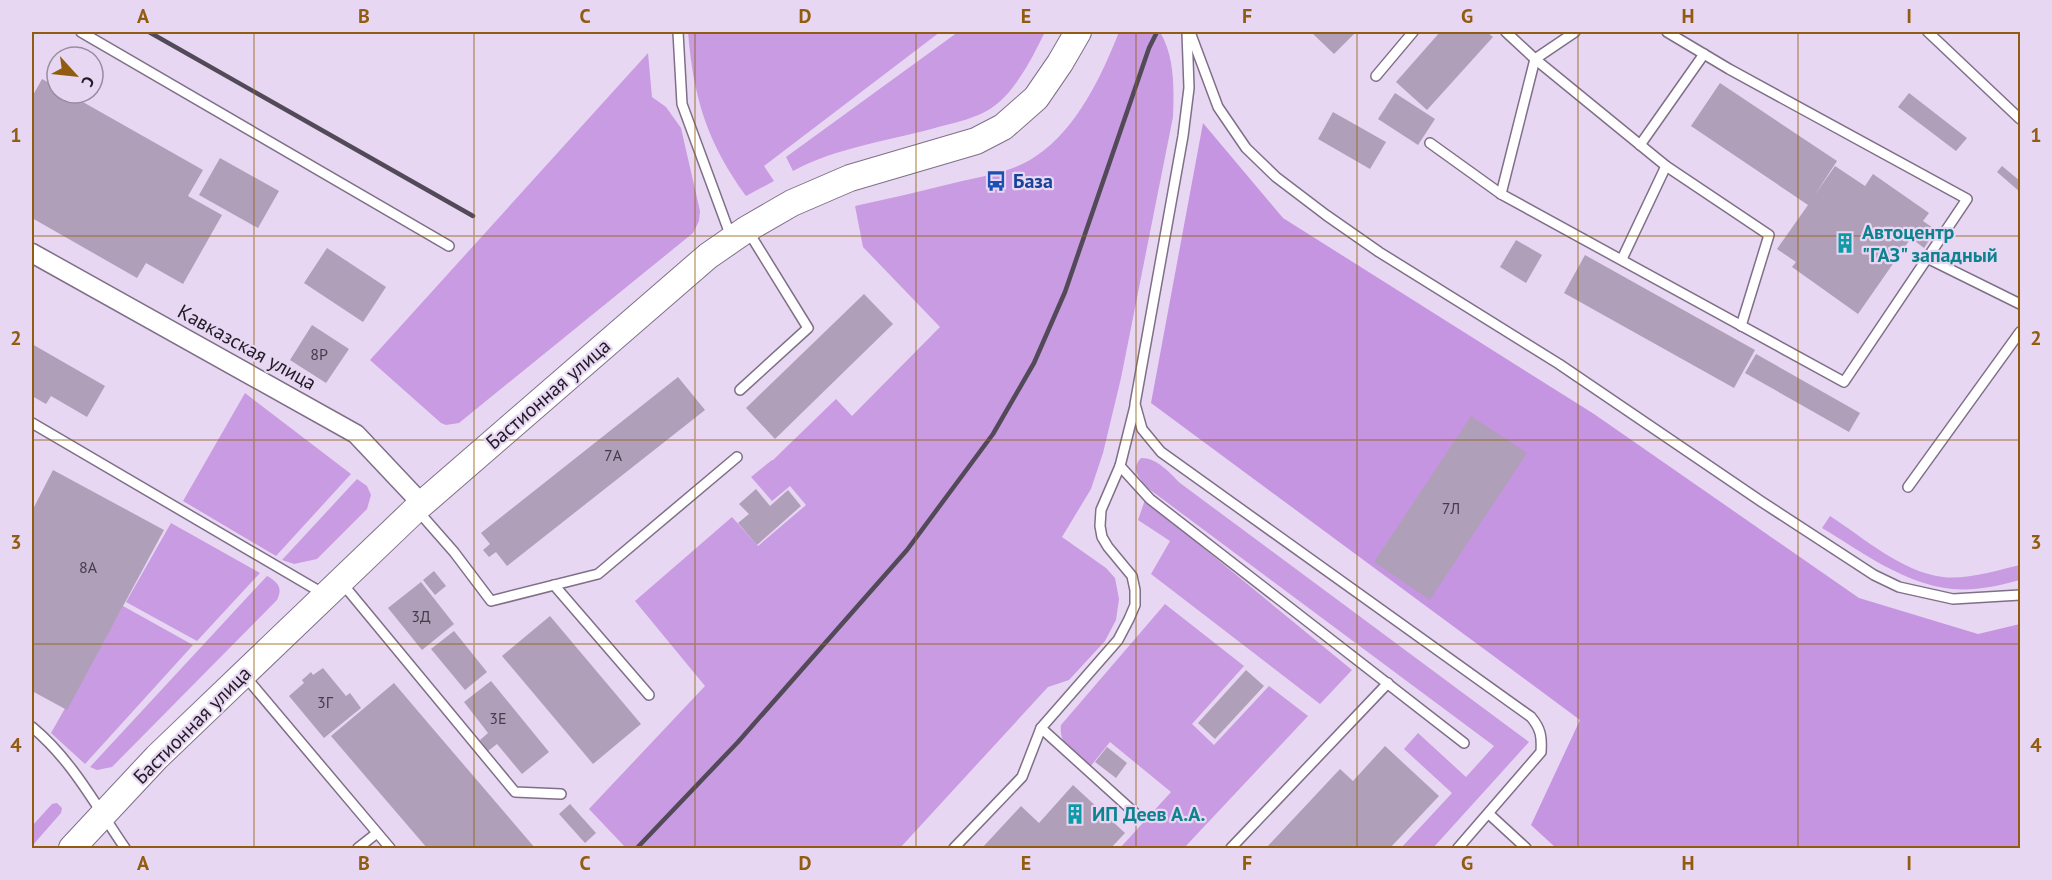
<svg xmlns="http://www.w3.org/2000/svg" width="2052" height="880" font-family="'PT Sans',sans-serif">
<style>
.green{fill:#c99be2}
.forest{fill:#c695e1}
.building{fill:#b09fb9}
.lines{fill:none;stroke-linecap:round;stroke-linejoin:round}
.lane-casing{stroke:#7f6f88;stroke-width:12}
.street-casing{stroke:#7f6f88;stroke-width:21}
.secondary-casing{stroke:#7f6f88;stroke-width:28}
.lane{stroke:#fff;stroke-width:9}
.street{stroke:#fff;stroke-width:18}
.secondary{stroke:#fff;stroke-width:26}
.rail{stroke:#524a58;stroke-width:4.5}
.grid{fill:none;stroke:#915c0f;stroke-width:1.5;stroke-opacity:0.55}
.labels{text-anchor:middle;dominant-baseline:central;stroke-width:4.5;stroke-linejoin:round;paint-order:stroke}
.number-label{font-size:16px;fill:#463d4b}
.transit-label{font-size:20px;font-weight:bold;fill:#164399;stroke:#e8d7f2;text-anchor:start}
.culture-label{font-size:20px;font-weight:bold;fill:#0d838f;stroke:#e8d7f2;text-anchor:start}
.street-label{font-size:20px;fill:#221c26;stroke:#e8d7f2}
.neatline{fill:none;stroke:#915c0f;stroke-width:2}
.grid-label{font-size:20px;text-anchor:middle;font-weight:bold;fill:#915c0f}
</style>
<rect width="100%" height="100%" fill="#e8d7f2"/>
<!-- green -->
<g class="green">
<path d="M688,32H940L764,166L774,181L746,196C707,143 693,96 688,32Z"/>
<path d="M958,32H1045C1032,58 1015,93 990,109C975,118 958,122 942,126C895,140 836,147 793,171L786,157Z"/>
<path d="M1119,32H1160C1175,57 1174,89 1173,117L1121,378L1103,453L1091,489L1062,537L1106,568L1115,578L1119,599L1116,620L1105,641L1069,680L1048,687L900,848H626L589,809L705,686L635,601L732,517L758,546L806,505L790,486L772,501L751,477L772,460H773L836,399L852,416L940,327L863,247L855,206C888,199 921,191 954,183C982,176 1012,173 1036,156C1077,129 1102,75 1119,32Z"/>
<polygon points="648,53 652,97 666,107 681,128 700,211 699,221 693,233 459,423 446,425 441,423 370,360"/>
<polygon points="245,393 351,474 276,556 183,501"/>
<path d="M1141,458C1157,458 1169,472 1180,483L1529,742L1433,848H1401L1452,793L1404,749L1418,733L1466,777L1494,746L1149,489C1140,480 1130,469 1141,458Z"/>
<polygon points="357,479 367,486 371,495 367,509 317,559 294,564 282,560"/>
<polygon points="1145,500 1352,670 1320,704 1151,574 1170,541 1138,520"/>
<path d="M1830,516C1864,538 1902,572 1943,577C1965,580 1999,570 2020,565V580C1999,586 1974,591 1952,589C1904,584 1862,552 1822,528Z"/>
<polygon points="171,523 260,573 197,641 126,602"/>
<path d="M267,576C278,582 283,588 277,600L112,767L97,770L90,767Z"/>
<path d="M1165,604L1244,666L1192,724L1214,745L1269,686L1308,716L1184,848H1120L1171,792L1110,742L1090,767C1076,755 1058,745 1061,725Z"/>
<polygon points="123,606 193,645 85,764 51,733"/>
<polygon points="57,803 62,808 61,813 32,846 32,826 52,804"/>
</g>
<!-- forest -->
<polygon class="forest" points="1203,123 1283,218 1594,414 1859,598 1978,634 2020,624 2020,848 1556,848 1531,825 1580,720 1151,403"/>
<!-- building -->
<g class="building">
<polygon points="1311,32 1356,32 1334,54"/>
<polygon points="1440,32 1487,32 1493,37 1427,110 1396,82"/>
<polygon points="42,79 57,87 57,93 67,93 203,170 188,196 222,215 183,284 146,263 137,278 32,218 32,97"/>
<polygon points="1720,83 1837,161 1814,196 1835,166 1865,186 1873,174 1929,213 1923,221 1936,230 1924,248 1911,238 1858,314 1792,267 1796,262 1777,249 1808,205 1691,126"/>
<polygon points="1395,93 1435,119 1418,145 1378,119"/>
<polygon points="1909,93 1967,138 1956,151 1898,107"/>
<polygon points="1333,112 1386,142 1370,169 1318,139"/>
<polygon points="220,158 279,191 258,228 199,195"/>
<polygon points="2002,166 2020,181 2020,192 1997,172"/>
<polygon points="1516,240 1542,255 1526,283 1500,267"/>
<polygon points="327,248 386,287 363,322 304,283"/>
<polygon points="1585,255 1755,350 1734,388 1564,293"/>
<polygon points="864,294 893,324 775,439 746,408"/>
<polygon points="312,325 349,349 326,383 290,360"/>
<polygon points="32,344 105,386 87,417 51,396 46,404 32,396"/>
<polygon points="1756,354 1860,413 1849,432 1745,373"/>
<polygon points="678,377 705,410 507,566 496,552 489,557 483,550 490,544 481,533"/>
<polygon points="1471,416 1527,453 1430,600 1374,562"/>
<polygon points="53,470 164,530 67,710 32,691 32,511"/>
<polygon points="756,489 770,506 788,490 801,506 757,545 738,523 749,514 739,504"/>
<polygon points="434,571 446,586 435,595 423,580"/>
<polygon points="421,582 454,624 422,650 388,608"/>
<polygon points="550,616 641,724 593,764 502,656"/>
<polygon points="454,631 487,672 465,690 431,649"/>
<polygon points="323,668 346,696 350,693 361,708 324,738 289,696 304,683 302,680 311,672 313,675"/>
<polygon points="1246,670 1264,686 1215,739 1198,723"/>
<polygon points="491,681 549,752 522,774 497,744 488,751 480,740 488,733 464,702"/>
<polygon points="394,683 428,723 535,848 427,848 366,777 331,736"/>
<polygon points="1385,746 1439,796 1390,848 1266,848 1340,769 1353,781"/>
<polygon points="1107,747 1127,763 1116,778 1095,762"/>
<polygon points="1073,785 1125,833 1111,848 982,848 1021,806 1039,823"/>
<polygon points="570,804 596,833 585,843 559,814"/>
</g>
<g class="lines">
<!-- lane casing -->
<g class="lane-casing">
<g id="lane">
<polyline points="81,32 449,246"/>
<polyline points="678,32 682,104 731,237"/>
<path d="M1187,32L1189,88L1183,136L1135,404L1142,429L1161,452L1531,717C1541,729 1542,737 1541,752L1458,848"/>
<polyline points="1190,32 1218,107 1246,148 1276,177 1326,215 1379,252 1559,364 1762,502 1874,575 1899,587 1953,599 2020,595"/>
<polyline points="1506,32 1535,59 1666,166 1769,235 1741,326"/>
<polyline points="1575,32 1535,59 1501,194 1844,382 1967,199 1729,69 1667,32"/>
<polyline points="1928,32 2020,119"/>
<polyline points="1376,76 1413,32"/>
<polyline points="1430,143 1501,194"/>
<polyline points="1640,145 1704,54"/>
<polyline points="1927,258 2020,304"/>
<polyline points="1622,259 1666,166"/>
<polyline points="740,390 808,328 748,231"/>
<polyline points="1135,406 1120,466 1150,499 1464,743"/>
<polyline points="32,423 324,594"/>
<polyline points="1908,487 2020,332"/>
<polyline points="418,511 454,552 491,601 598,574 737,457"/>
<polyline points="342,583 515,792 561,794"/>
<polyline points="554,585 649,695"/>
<polyline points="244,675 390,848"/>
<path d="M32,727C72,760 96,806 125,848"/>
<polyline points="1041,728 1136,814"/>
<polyline points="1489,814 1526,848"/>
<polyline points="358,848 377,833"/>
<polyline points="954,848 1022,777 1041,728 1118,640 1129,619 1135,605 1135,590 1132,576 1108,547 1102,537 1100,526 1101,510 1120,466"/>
<polyline points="1231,848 1388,683"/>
</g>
</g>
<!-- street casing -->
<g class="street-casing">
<polyline id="street" points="32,253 356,434 422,504"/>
</g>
<!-- secondary casing -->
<g class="secondary-casing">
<polyline id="secondary" points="72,848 157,757 416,509 708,256 747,229 792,203 850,178 976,141 1003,127 1036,98 1060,63 1078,32"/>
</g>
<!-- lane -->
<use href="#lane" class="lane"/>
<!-- street -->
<use href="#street" class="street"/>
<!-- secondary -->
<use href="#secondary" class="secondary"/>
<!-- rail -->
<g class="rail">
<polyline points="149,32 473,216"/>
<polyline points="637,848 738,742 907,550 993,434 1034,363 1065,292 1149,48 1157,32"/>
</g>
</g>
<!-- grid -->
<path class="grid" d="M254,32V848M474,32V848M695,32V848M916,32V848M1136,32V848M1357,32V848M1578,32V848M1798,32V848M32,236H2020M32,440H2020M32,644H2020"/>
<!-- icons -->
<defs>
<g id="bus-bare" transform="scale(1.62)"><path d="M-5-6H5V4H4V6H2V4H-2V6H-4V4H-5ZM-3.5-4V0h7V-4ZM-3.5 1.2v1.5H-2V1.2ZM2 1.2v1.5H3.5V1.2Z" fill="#1a4fb4" stroke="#e8d7f2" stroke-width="2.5" paint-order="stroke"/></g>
<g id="building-bare" transform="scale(1.62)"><path d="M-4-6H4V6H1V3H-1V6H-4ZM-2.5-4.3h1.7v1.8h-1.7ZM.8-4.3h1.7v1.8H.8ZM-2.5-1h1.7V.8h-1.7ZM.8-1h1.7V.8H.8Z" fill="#0f9aa8" stroke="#e8d7f2" stroke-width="2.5" paint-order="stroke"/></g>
</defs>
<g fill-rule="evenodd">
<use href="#bus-bare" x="996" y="181"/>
<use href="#building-bare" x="1845" y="243"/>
<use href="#building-bare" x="1075" y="814"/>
</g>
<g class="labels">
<!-- number labels -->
<g class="number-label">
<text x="319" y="354">8Р</text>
<text x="613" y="455">7А</text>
<text x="1451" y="508">7Л</text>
<text x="88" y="567">8А</text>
<text x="421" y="616">3Д</text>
<text x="325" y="702">3Г</text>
<text x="498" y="718">3Е</text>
</g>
<!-- transit labels -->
<g class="transit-label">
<text x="1013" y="181">База</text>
</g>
<!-- culture labels -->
<g class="culture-label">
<text x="1862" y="232">Автоцентр<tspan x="1862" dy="23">"ГАЗ" западный</tspan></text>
<text x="1092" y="814">ИП Деев А.А.</text>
</g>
<!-- street labels -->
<g class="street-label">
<text transform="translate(247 347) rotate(29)">Кавказская улица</text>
<text transform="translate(548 394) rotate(-41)">Бастионная улица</text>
<text transform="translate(192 725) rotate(-45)">Бастионная улица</text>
</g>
</g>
<!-- border -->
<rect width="2052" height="880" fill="none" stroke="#e8d7f2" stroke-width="66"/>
<!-- north arrow -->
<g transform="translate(75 75) rotate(117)"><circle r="28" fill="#e8d7f2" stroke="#998ca0" stroke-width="1.5"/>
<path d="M0-4.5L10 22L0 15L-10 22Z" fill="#915c0f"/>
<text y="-9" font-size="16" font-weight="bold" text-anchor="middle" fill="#221c26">С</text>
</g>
<rect x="33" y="33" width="1986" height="814" class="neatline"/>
<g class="grid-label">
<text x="143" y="23">A</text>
<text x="364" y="23">B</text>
<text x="585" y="23">C</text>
<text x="805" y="23">D</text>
<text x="1026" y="23">E</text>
<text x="1247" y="23">F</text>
<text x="1467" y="23">G</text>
<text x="1688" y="23">H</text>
<text x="1909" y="23">I</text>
<text x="16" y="142">1</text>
<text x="2036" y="142">1</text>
<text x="16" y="345">2</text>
<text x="2036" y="345">2</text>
<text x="16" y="549">3</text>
<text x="2036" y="549">3</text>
<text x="16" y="752">4</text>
<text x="2036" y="752">4</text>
<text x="143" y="870">A</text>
<text x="364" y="870">B</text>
<text x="585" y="870">C</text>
<text x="805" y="870">D</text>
<text x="1026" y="870">E</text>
<text x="1247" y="870">F</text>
<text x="1467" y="870">G</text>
<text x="1688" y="870">H</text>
<text x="1909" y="870">I</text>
</g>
</svg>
